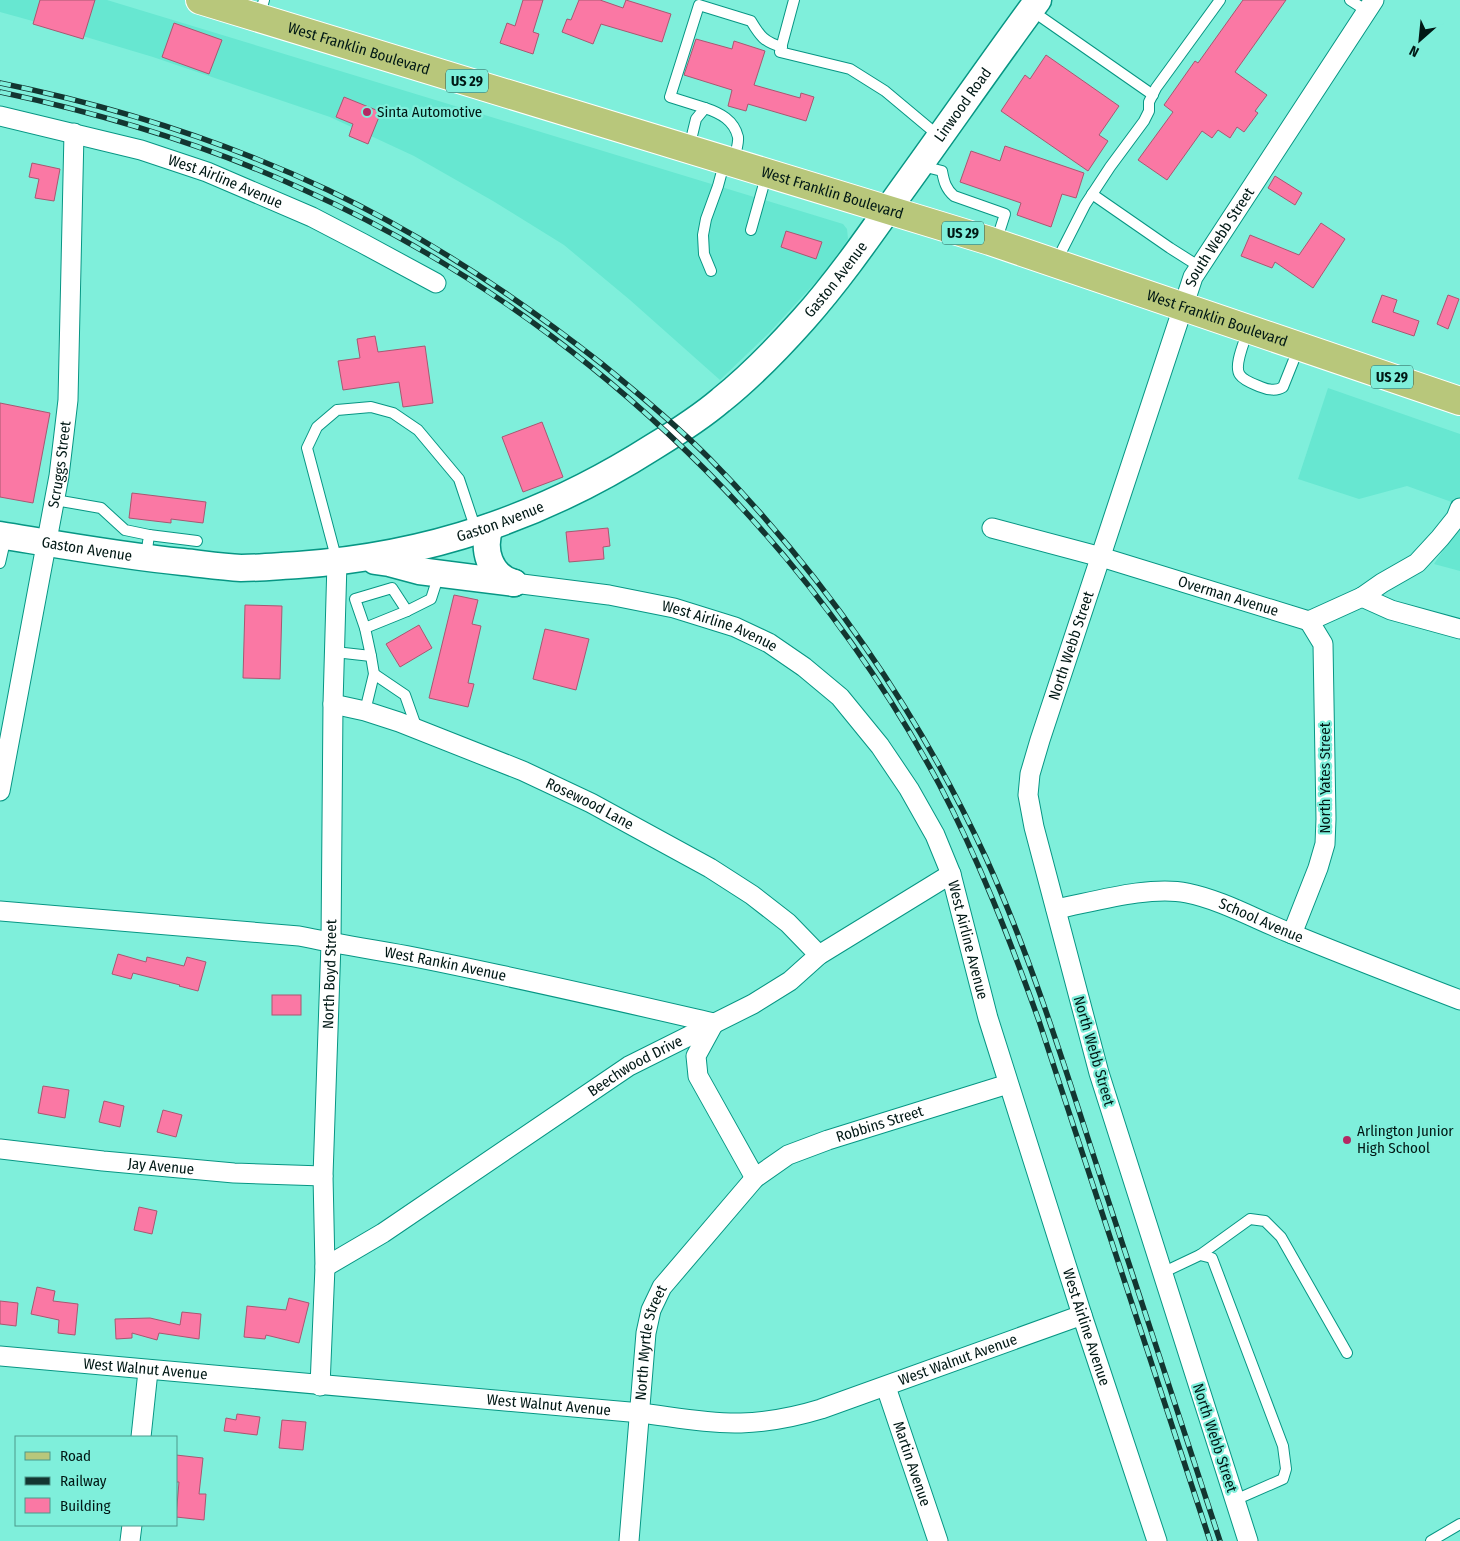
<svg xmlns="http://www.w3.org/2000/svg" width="1460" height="1541" font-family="'Fira Sans Condensed',sans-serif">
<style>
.built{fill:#67e7d1}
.building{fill:#fa78a4;stroke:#a75871}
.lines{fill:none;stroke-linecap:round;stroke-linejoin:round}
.service-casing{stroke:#079684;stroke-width:12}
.minor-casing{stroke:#079684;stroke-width:21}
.secondary-casing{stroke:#079684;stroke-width:29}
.primary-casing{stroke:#fff;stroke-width:30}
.service{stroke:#fff;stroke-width:10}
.minor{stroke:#fff;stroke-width:19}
.secondary{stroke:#fff;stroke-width:26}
.primary{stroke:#b8c77b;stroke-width:28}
.rail-casing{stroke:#133631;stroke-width:5.5}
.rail{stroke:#7fefdb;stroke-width:4;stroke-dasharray:11;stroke-linecap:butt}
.poi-dot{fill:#b42863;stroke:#7fefdb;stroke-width:2}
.labels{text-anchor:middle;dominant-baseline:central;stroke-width:4.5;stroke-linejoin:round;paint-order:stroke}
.shield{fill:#7fefdb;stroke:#275850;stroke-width:1}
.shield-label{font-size:14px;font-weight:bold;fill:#011815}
.street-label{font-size:15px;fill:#011815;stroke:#7fefdb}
.poi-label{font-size:15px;fill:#011815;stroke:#7fefdb;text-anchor:start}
</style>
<rect width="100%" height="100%" fill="#7fefdb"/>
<!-- built -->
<g class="built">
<polygon points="0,0 107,0 843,224 847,229 848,239 825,272 801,298 769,333 720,380 630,300 564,245 493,201 414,156 330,117 153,57 29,20 0,12"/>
<polygon points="1328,388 1460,434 1460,505 1407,486 1359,499 1298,479"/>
<polygon points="1460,525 1460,571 1434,564"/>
</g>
<!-- building -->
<g class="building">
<polygon points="40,0 95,0 83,39 33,24"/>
<polygon points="523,0 543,0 533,32 539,34 533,54 500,43 507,23 515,26"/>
<polygon points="579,0 600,0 623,8 626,0 671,14 662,42 601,24 593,44 562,32 567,19 571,20"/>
<polygon points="1243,0 1286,0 1235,72 1267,95 1255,111 1258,113 1244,132 1237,127 1230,138 1218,130 1212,138 1202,131 1167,180 1138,160 1173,112 1164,105 1195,61 1198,63"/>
<polygon points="174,23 222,40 209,74 162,57"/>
<polygon points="696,39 732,49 734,41 765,51 754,85 800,98 801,93 814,97 806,121 748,104 746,111 728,106 732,90 684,75"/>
<polygon points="1046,55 1119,106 1099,135 1108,141 1088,171 1001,111 1025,75 1030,79"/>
<polygon points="344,97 381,112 368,144 349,136 353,124 336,117"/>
<polygon points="1005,146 1084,173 1076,198 1062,194 1051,227 1017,215 1021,203 960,182 971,151 1000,161"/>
<polygon points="32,163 60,169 54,201 35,198 39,179 29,177"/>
<polygon points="1275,176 1302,193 1295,205 1268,188"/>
<polygon points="1321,223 1345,239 1313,288 1275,262 1272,268 1241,256 1250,235 1299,255"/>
<polygon points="786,231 822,242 816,259 781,247"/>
<polygon points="1382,295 1397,300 1393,312 1419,321 1414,336 1372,322"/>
<polygon points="1448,295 1459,299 1448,329 1437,324"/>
<polygon points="375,336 378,352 425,346 433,403 403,407 399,382 343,390 338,361 360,358 357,339"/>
<polygon points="0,403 50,413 33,503 0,497"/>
<polygon points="542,422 563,477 523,492 502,437"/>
<polygon points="132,493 206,502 203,523 171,519 171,523 129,518"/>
<polygon points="608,528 610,546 603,547 604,559 569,562 566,532"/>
<polygon points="454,595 478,600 472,624 481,626 468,683 474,684 468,707 429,698"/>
<polygon points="245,605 282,606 280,679 243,678"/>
<polygon points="419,625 432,648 400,667 386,644"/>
<polygon points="545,629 589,639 576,690 533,679"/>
<polygon points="118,954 146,962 147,957 184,966 187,957 206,962 198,991 179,986 180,985 133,973 131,979 112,974"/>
<rect x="272" y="995" width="29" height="20"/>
<polygon points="43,1086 69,1090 65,1118 38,1113"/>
<polygon points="104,1101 124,1106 120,1127 99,1122"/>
<polygon points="163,1110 182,1115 176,1137 157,1132"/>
<polygon points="139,1207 157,1211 152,1234 134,1230"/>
<polygon points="37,1287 55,1291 53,1301 78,1304 75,1335 58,1333 59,1320 31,1314"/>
<polygon points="289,1298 309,1303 299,1343 266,1335 265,1339 244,1337 247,1306 286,1310"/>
<polygon points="0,1301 18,1303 16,1326 0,1324"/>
<polygon points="182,1312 201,1314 199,1339 159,1333 157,1340 132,1333 132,1338 116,1339 115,1319 150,1318 180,1325"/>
<polygon points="237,1414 260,1417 257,1435 224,1431 226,1418 236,1420"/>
<polygon points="282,1420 306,1422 303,1450 279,1448"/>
<polygon points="176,1455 203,1458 199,1494 206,1494 204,1520 176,1517 179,1482 176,1482"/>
</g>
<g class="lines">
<!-- service casing -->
<g class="service-casing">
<g id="service">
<polyline points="794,0 780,52 850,69 885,91 940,137"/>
<polyline points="1350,0 1367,11"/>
<polyline points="1031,10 1153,95"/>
<polyline points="259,17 264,0"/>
<path d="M705,108L670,97L699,5L751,21C760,36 764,42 782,47"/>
<path d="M689,148L696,119L705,108C720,113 734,120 738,137C739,143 735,154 734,161"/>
<path d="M922,166L942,171C944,182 946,189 954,196L1005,214L996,242"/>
<polyline points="1092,194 1170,248 1200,267"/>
<polyline points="751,230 767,173"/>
<polyline points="1056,262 1085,205 1110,167 1144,121 1149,111 1149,102 1156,88 1220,0"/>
<polyline points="711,271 704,254 703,235 706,219 718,186 725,160"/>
<path d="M1248,330C1245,341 1233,366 1240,375C1244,381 1254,384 1261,387C1268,390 1277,391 1283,387L1299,347"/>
<polyline points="55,500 101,508 125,530 149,535 146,557"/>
<polyline points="149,535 197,541"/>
<polyline points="337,561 307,448 317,427 337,410 371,407 393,413 418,430 459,479 476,530"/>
<polyline points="0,563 6,537"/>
<polyline points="365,628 355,599 392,588 407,611"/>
<polyline points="335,652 371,656 365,628 407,611 431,599 439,574"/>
<polyline points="374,674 405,695 417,729"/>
<polyline points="365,711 374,674 371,656"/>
<polyline points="1200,1255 1250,1219 1265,1221 1281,1237 1347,1353"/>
<polyline points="1162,1273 1200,1255 1212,1258 1283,1446 1286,1469 1283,1479 1235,1500"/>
<polyline points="1431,1541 1460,1524"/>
</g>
</g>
<!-- minor casing -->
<g class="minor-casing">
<g id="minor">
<path id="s1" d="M0,116L141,150L207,172L312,217L362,243L436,283"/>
<path id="s2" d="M992,528L1101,557L1309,621L1362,597L1391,610L1460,629"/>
<path id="s3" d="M514,583L609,595L674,608L735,627L769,643L804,667L840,697L880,746L909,789L935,835L951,874L988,1018L1082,1315L1157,1541"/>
<polyline points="1362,597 1382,583 1417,563 1440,538 1456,518 1460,508"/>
<path id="s4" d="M333,704L365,711L399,722L523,771L591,803L710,868L752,895L788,923L819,955"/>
<path id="s5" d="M0,791L59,476L68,400L74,133"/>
<path id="s6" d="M1056,909C1093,902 1150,885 1187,893C1222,900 1257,920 1290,933C1346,956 1403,978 1460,1000"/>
<path id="s7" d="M0,911L299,936C337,944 376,950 414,957C515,977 614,1000 714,1023L696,1056L698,1076L755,1178"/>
<polyline points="1292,934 1318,868 1325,844 1326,819 1323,644 1309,621"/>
<path id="s8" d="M0,1149L103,1161L234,1173L323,1176"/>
<path id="s9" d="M325,1267L383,1233L629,1066L753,1004L790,981L819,955L951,874"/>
<path id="s10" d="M0,1356L641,1413C674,1417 708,1424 741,1423C769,1422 795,1417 821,1409L1082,1315"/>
<path id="s11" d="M320,1386L325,1267L323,1176L331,943L333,704L337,562"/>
<path id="s12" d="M886,1387L938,1541"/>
<polyline points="141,1437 148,1371"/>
<polyline points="130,1541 132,1525"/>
<path id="s13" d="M629,1541L646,1333L651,1310L662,1287L755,1178L788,1155L828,1140L1008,1084"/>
<path id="s14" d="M1248,1541L1099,1073L1034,827L1028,795L1030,774L1040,740L1193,277L1374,0"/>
</g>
</g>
<!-- secondary casing -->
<g class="secondary-casing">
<g id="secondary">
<path d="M490,527C482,549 489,576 514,583"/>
<path id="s15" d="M0,535C61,545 122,556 183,562C202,564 222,567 241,568C260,568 279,566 298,565C428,556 543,517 653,447C676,433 700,418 721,400C751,376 778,348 803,320C837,282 867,239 896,198C944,132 990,65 1038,0"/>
<polyline points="375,561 389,563 419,571 514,583"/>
</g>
</g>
<!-- primary casing -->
<g class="primary-casing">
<g id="primary">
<path id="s16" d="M200,0L990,241L1460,401"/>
</g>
</g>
<!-- service -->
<use href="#service" class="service"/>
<!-- minor -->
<use href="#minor" class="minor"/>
<!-- secondary -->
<use href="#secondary" class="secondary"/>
<!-- primary -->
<use href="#primary" class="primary"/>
<!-- rail casing -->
<g class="rail-casing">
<g id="rail">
<path d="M0,83C113,106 224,141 328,190C426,237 517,297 602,364C639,394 676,425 709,458C823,574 918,711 986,858C1029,953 1061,1055 1093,1154C1135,1283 1178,1412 1220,1541"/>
<path d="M0,92C103,114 204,144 300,188C570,309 799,524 939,784C979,860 1010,940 1039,1021L1210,1541"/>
</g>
</g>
<!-- rail -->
<use href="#rail" class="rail"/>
</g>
<!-- markers -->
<g class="poi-dot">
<circle cx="367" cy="112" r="5"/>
<circle cx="1347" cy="1140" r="5"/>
</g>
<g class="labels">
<!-- shield labels -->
<g class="shield">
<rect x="446" y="69.5" width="42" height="23" rx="4"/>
<rect x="942" y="221.5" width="42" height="23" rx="4"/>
<rect x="1371" y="365.5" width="42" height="23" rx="4"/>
</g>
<g class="shield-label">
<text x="467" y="81">US 29</text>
<text x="963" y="233">US 29</text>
<text x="1392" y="377">US 29</text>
</g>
<!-- street labels -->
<g class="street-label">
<text stroke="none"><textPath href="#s16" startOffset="166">West Franklin Boulevard</textPath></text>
<text stroke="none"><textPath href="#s15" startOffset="1144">Linwood Road</textPath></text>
<text stroke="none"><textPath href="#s1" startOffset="235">West Airline Avenue</textPath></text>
<text stroke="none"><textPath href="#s16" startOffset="661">West Franklin Boulevard</textPath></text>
<text stroke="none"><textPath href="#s14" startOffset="1370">South Webb Street</textPath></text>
<text stroke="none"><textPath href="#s15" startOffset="928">Gaston Avenue</textPath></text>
<text stroke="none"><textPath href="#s16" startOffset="1066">West Franklin Boulevard</textPath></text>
<text stroke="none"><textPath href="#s5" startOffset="332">Scruggs Street</textPath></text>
<text stroke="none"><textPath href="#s15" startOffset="508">Gaston Avenue</textPath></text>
<text stroke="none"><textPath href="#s15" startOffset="88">Gaston Avenue</textPath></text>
<text stroke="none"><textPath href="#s2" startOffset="246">Overman Avenue</textPath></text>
<text stroke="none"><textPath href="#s3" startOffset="211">West Airline Avenue</textPath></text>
<text stroke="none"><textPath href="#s14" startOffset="934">North Webb Street</textPath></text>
<text transform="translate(1325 778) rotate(-90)">North Yates Street</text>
<text stroke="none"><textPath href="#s4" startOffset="276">Rosewood Lane</textPath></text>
<text stroke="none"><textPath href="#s6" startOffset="212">School Avenue</textPath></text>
<text stroke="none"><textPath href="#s3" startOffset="631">West Airline Avenue</textPath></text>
<text stroke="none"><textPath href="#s7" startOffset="449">West Rankin Avenue</textPath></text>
<text stroke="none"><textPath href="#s11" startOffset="412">North Boyd Street</textPath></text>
<text transform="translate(1094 1051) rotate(74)">North Webb Street</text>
<text stroke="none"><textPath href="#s9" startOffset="370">Beechwood Drive</textPath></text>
<text stroke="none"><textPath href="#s13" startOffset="538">Robbins Street</textPath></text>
<text stroke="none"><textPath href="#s8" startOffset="162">Jay Avenue</textPath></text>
<text stroke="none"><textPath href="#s3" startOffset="1036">West Airline Avenue</textPath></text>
<text stroke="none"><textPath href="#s13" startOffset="200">North Myrtle Street</textPath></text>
<text stroke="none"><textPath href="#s10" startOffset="971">West Walnut Avenue</textPath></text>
<text stroke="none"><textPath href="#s10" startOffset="146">West Walnut Avenue</textPath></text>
<text stroke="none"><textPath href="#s10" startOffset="551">West Walnut Avenue</textPath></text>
<text transform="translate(1215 1438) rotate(72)">North Webb Street</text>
<text stroke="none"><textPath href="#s12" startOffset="81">Martin Avenue</textPath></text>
</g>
<!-- poi labels -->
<g class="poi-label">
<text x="377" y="112">Sinta Automotive</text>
<text x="1357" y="1131">Arlington Junior<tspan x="1357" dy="17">High School</tspan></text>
</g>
</g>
<!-- legend -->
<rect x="15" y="1436" width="162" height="90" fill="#7fefdb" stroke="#4d998c"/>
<rect x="25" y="1452" width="25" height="8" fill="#b8c77b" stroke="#4d998c"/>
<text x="60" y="1461" font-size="15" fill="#011815">Road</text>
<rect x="25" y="1477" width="25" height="8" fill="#133631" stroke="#4d998c"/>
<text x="60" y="1486" font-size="15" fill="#011815">Railway</text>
<rect x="25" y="1498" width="25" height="15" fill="#fa78a4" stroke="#4d998c"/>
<text x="60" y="1511" font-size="15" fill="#011815">Building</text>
<!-- north arrow -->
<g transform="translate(1420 40) rotate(207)" stroke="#7fefdb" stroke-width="4" paint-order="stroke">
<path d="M0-4L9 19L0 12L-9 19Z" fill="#011815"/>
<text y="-8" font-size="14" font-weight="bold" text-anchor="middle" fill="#011815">N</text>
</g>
</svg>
